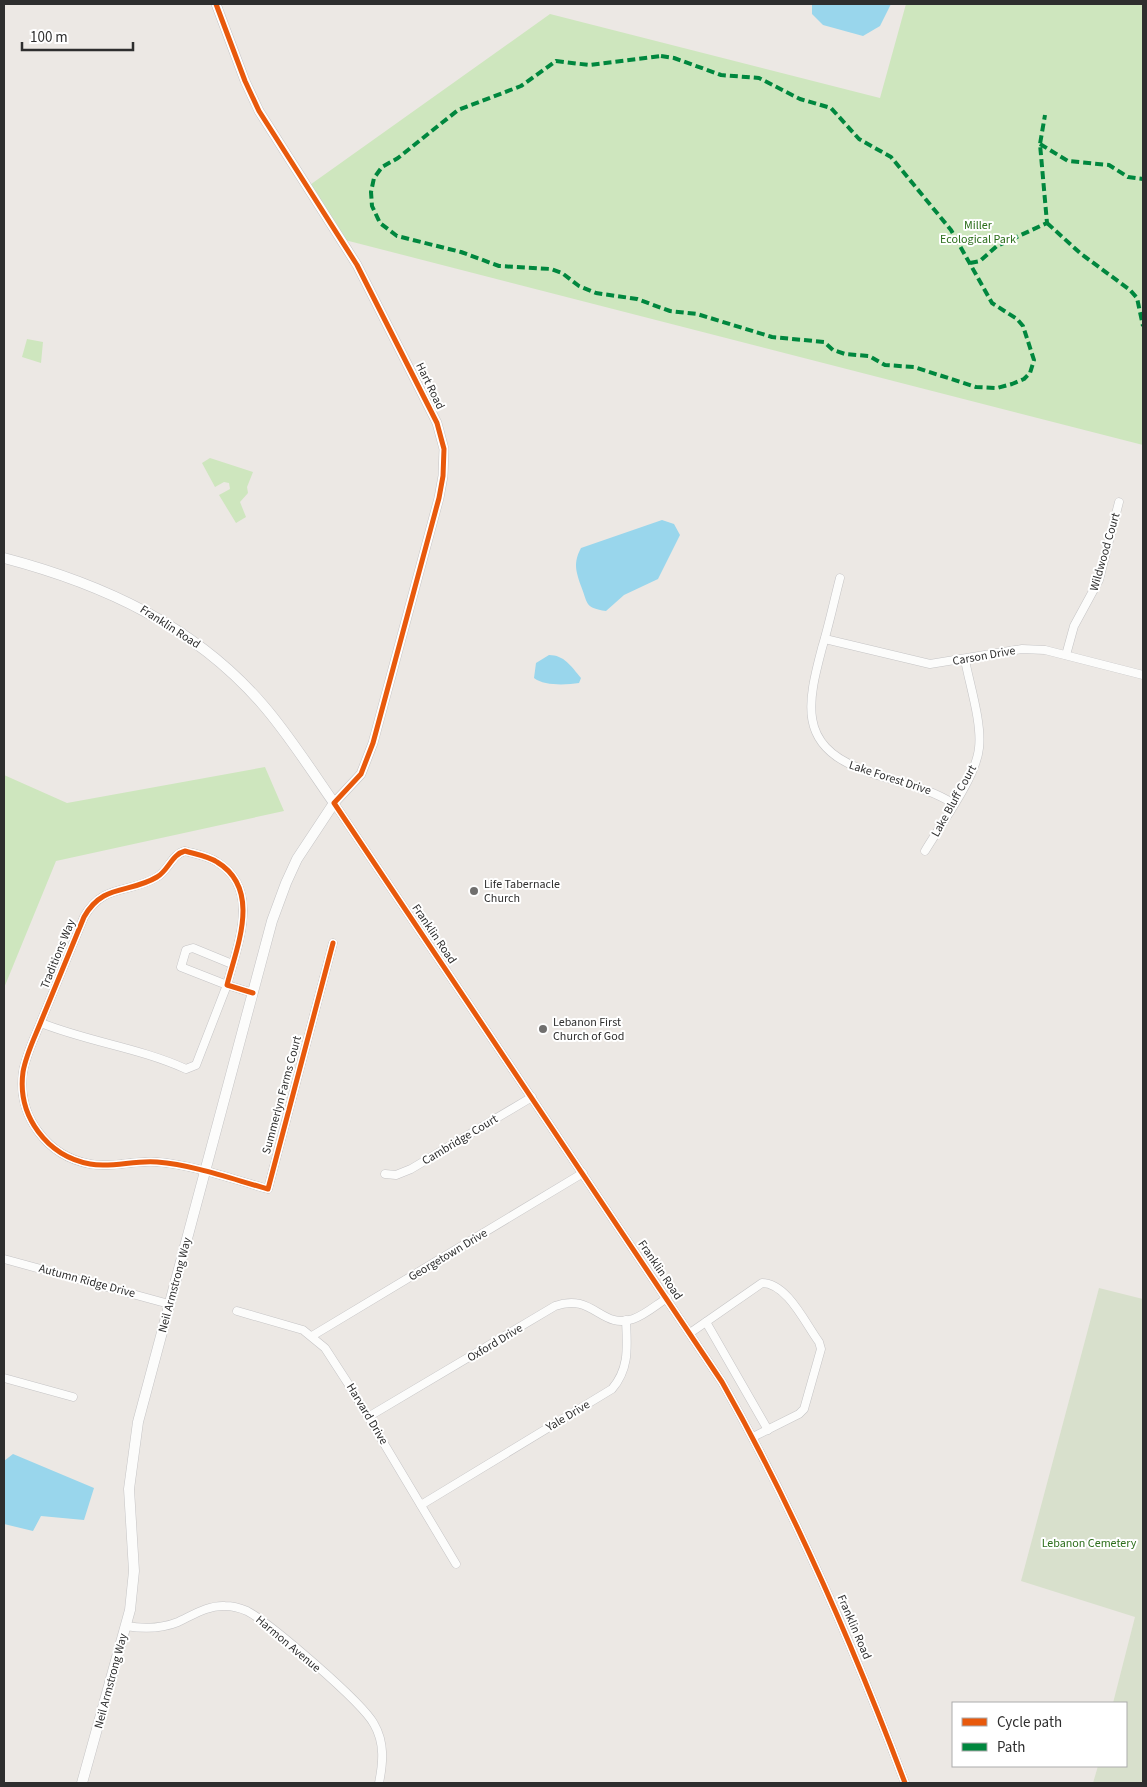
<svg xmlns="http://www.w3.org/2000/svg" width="1147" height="1787" font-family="'Source Sans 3',sans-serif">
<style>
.green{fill:#cee6be}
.cemetery{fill:#d8e0cc}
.water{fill:#99d6ec}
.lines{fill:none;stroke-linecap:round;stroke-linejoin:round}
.minor-casing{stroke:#c5c4c5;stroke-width:9}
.tertiary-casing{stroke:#c5c4c5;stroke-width:10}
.secondary-casing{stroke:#c5c4c5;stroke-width:11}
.minor{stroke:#fcfcfb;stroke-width:8}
.tertiary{stroke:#fcfcfb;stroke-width:9}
.secondary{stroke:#fcfcfb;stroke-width:10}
.quiet{stroke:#00873e;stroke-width:4;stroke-dasharray:8 4;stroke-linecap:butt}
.cycleway-casing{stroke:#fff;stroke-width:8}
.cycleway{stroke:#e8590c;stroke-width:5}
.poi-dot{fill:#706f6e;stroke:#fff;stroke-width:2}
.labels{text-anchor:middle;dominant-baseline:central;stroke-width:4;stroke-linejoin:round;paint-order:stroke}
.park-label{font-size:12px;fill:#2c6e1b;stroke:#fff}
.street-label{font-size:12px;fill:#2e2e2e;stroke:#fff}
.poi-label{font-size:12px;fill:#2e2e2e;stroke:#fff;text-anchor:start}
</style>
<rect width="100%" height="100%" fill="#ece8e4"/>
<!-- green -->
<g class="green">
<polygon points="906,4 1143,4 1143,445 341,239 307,187 550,14 880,98"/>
<polygon points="27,339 43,342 41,363 22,357"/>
<polygon points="210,458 253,472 247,487 248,493 240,502 246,517 236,523 219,495 230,489 229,483 224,482 215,487 202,463"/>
<polygon points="265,767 284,811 56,861 4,988 4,775 67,803"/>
</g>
<!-- cemetery -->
<polygon class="cemetery" points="1099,1288 1143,1299 1143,1783 1093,1783 1098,1766 1126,1766 1126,1703 1113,1703 1135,1617 1021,1581"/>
<!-- water -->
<g class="water">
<polygon points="812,4 891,4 880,26 863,36 823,25 812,14"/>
<path d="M662,520L674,524L680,535L658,579L624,595L606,611C585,608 588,604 581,586C576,571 573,563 581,548Z"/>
<path d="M549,655C564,655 571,666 581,678L579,683C566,685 544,686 534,678L536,663Z"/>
<polygon points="13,1454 94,1488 84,1520 41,1516 33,1531 4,1524 4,1461"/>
</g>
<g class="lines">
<!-- minor casing -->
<g class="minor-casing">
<g id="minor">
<path d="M840,578C834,601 829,625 822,648C808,701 797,745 861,769C892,782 924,785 954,804"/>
<polyline points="825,639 930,664 1022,649 1045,650 1143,675"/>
<polyline points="1066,655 1074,626 1099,580 1119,502"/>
<path d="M334,803L722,1382C795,1511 853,1645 905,1783"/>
<path d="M925,851C941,824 976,778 979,748C982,723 970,686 965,660"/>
<path d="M253,993L227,985C237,946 262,889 217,862C208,856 195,854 185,851C172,854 168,871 157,877C129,894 103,883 84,917C70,951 56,985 42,1019C35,1037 26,1054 23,1072C17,1116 47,1156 90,1164C112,1168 134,1160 157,1162C194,1165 232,1179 268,1189L333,943"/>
<path d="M41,1023C89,1042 140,1048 186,1069L196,1065L227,985L181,967L186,950L193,948L232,964"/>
<polyline points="385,1174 396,1175 411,1169 532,1097"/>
<polyline points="4,1259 169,1304"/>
<polyline points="237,1311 303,1330 325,1348 349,1385 456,1564"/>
<polyline points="706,1322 768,1430"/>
<path d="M690,1333L762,1283C787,1283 805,1323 819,1342L821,1349L804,1409L799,1414L753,1437"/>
<polyline points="312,1336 583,1173"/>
<polyline points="4,1378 73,1397"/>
<path d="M368,1417L555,1306C593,1292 601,1330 633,1319C645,1315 656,1305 667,1298"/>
<path d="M421,1505L612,1389C630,1368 627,1346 626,1320"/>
<path d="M126,1626C144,1629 161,1629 178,1622C193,1615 208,1605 225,1606C232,1606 240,1608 247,1611C270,1623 362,1702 374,1724C385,1743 383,1763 379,1783"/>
</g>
</g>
<!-- tertiary casing -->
<g class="tertiary-casing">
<polyline id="tertiary" points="216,4 245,81 259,111 357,265 437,423 444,449 443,476 439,498 373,743 361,774 334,803"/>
</g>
<!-- secondary casing -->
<g class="secondary-casing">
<path id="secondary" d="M4,558C103,584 195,626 263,705C289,735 311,770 334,803L297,859L286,883L272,921L138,1422L129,1489L134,1571L130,1610L82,1783"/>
</g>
<!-- minor -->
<use href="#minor" class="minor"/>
<!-- tertiary -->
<use href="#tertiary" class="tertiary"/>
<!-- secondary -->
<use href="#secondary" class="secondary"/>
<!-- quiet -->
<g class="quiet">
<polygon points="661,56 674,58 721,75 759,78 800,99 831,108 859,139 891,157 951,230 992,303 1017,319 1023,326 1034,360 1030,373 1024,379 1012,384 997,388 976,387 914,367 885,365 869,356 845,354 833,350 824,342 772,337 697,314 670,311 637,299 596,293 579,286 562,273 551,269 499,266 461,252 397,236 380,223 372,206 371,192 374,178 382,167 398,158 458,110 521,86 556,61 589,65"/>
<polyline points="1040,144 1068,161 1109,165 1128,177 1143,179"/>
<polyline points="1047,223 1080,253 1130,290 1137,298 1143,326"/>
<polyline points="970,263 980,261 997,246 1047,223 1040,144 1045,115"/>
</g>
<!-- cycleway casing -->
<g class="cycleway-casing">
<g id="cycleway">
<path d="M216,4L245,81L259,111L357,265L437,423L444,449L443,476L439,498L373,743L361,774L334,803L722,1382C795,1511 853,1645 905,1783"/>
<path d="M253,993L227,985C237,946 262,889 217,862C208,856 195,854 185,851C172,854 168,871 157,877C129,894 103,883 84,917C70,951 56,985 42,1019C35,1037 26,1054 23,1072C17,1116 47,1156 90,1164C112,1168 134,1160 157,1162C194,1165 232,1179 268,1189L333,943"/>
</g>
</g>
<!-- cycleway -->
<use href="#cycleway" class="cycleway"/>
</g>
<!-- markers -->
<g class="poi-dot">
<circle cx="474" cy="891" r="5"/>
<circle cx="543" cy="1029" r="5"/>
</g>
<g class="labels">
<!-- park labels -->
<g class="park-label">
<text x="978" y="225">Miller<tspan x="978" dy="14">Ecological Park</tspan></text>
<text x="1089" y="1543">Lebanon Cemetery</text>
</g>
<!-- street labels -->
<g class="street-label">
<text transform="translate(430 386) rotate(64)">Hart Road</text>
<text transform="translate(1105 552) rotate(-74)">Wildwood Court</text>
<text transform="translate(170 627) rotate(33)">Franklin Road</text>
<text transform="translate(984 656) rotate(-10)">Carson Drive</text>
<text transform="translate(890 778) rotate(18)">Lake Forest Drive</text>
<text transform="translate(954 801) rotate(-61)">Lake Bluff Court</text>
<text transform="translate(434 934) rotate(56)">Franklin Road</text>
<text transform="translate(58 954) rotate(-68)">Traditions Way</text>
<text transform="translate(282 1095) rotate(-75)">Summerlyn Farms Court</text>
<text transform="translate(460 1140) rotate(-31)">Cambridge Court</text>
<text transform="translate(448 1255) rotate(-31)">Georgetown Drive</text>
<text transform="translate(660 1270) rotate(56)">Franklin Road</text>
<text transform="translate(87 1281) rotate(15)">Autumn Ridge Drive</text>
<text transform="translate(175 1285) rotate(-75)">Neil Armstrong Way</text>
<text transform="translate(495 1343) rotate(-31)">Oxford Drive</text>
<text transform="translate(367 1414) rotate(59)">Harvard Drive</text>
<text transform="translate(568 1416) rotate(-31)">Yale Drive</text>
<text transform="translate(854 1627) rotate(67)">Franklin Road</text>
<text transform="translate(288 1644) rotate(40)">Harmon Avenue</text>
<text transform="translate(111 1681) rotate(-75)">Neil Armstrong Way</text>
</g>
<!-- poi labels -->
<g class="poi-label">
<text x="484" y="884">Life Tabernacle<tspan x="484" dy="14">Church</tspan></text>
<text x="553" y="1022">Lebanon First<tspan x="553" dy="14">Church of God</tspan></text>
</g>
</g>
<!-- border -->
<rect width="1147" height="1787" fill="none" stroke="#2e2e2e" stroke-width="10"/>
<!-- legend -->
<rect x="952" y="1702" width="175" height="65" fill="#ffffff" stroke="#ababab"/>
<rect x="962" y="1718" width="25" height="8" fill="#e8590c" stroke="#ababab"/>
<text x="997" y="1727" font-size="15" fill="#2e2e2e">Cycle path</text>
<rect x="962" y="1743" width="25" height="8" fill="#00873e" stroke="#ababab"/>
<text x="997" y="1752" font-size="15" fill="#2e2e2e">Path</text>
<!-- scale -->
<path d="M22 42v8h111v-8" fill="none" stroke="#2e2e2e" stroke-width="2.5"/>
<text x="30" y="42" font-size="15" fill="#2e2e2e" stroke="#ffffff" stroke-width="4" paint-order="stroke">100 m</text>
</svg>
